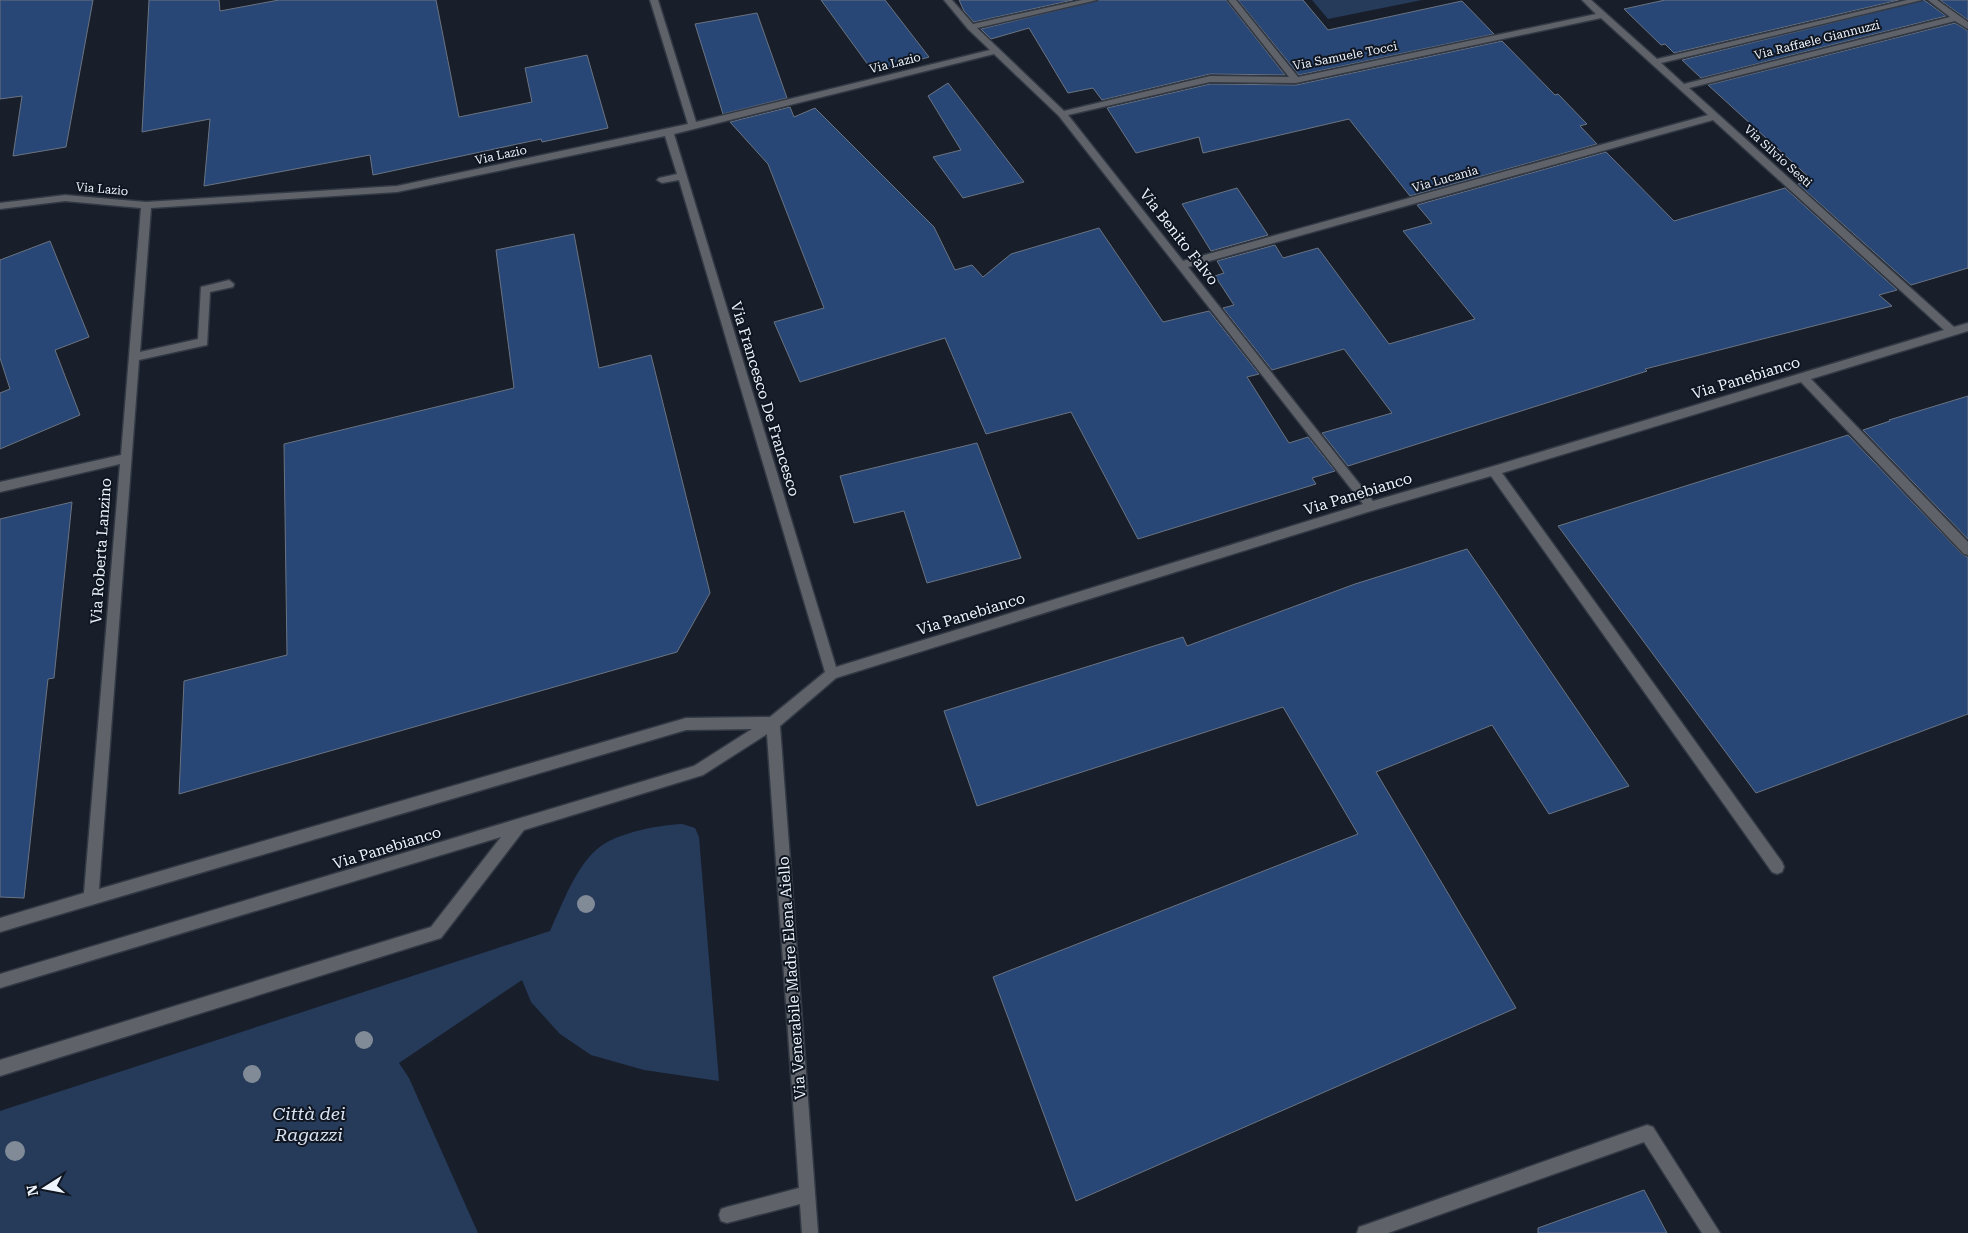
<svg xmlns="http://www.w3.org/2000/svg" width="1968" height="1233" font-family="'Roboto Serif',serif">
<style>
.green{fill:#263a59}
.building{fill:#284776;stroke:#6a7381}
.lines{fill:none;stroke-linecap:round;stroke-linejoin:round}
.minor-casing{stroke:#323944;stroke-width:3}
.minor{fill:#5f6369;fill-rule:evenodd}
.tree{fill:#818a97}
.labels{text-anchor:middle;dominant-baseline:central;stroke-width:4;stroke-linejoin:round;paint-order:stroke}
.far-street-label{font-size:12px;fill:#eef4fc;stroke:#0f1621}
.street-label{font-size:15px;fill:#eef4fc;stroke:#0f1621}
.near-park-label{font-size:18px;font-style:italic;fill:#d7e1f0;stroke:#0f1621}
</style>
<rect width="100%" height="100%" fill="#181f2b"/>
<!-- green -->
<g class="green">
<polygon points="1312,0 1422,0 1328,19"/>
<path d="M682,824L695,828L699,837L719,1081L644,1070L591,1055L560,1034L531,1002L522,980L399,1063L409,1078L478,1233H0V1111L550,931C562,905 577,863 601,846C621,832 659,825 682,824Z"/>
</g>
<!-- building -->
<g class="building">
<polygon points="0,0 93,0 66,147 13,156 22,96 0,99"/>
<polygon points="149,0 219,0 220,11 279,0 436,0 459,117 532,102 525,68 587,55 608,128 542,142 541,139 373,175 370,155 204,186 210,119 142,132"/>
<polygon points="821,0 885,0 929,57 874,73"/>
<polygon points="959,0 1073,0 974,22 964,11"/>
<polygon points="1099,0 1226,0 1285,75 1210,74 1102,100 1093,88 1068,93 1029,28 991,39 981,29"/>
<polygon points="1238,0 1303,0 1328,30 1462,1 1494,34 1299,75"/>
<polygon points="1665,0 1899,0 1674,53 1665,44 1661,45 1624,9"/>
<polygon points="1924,0 1946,16 1701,78 1682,60"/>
<polygon points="1940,0 1968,0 1968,20"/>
<polygon points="757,13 787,98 723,114 695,24"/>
<polygon points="1955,23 1968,31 1968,268 1911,285 1798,184 1812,180 1708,85"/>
<polygon points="1502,41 1555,95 1558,94 1587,124 1580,126 1597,144 1410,196 1349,119 1203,153 1199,137 1136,153 1107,108 1210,84 1296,85"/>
<polygon points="948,83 1024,182 963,198 933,157 961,150 928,96"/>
<polygon points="790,107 794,117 815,108 934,227 955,270 972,265 983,277 1011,254 1099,228 1163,322 1209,311 1259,374 1247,377 1289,443 1308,437 1335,471 1312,478 1316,484 1138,539 1071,412 986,434 945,338 800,382 774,322 824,308 768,164 730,122"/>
<polygon points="1606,152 1674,221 1785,188 1897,290 1879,295 1892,306 1645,369 1647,371 1348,466 1322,433 1392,413 1344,349 1272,370 1223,308 1234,305 1215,276 1224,273 1217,261 1275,245 1283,258 1318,248 1389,344 1475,319 1403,231 1432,223 1417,205"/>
<polygon points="1237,188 1268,235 1211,251 1182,204"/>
<polygon points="574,234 599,368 651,355 710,593 677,652 179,794 184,681 287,655 284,444 514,388 496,250"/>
<polygon points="50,241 89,337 55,350 80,415 0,449 0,393 10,389 0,358 0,260"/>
<polygon points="1968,396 1968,539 1863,430 1890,421 1889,420"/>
<polygon points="1848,435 1963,555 1968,557 1968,714 1756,793 1558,526"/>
<polygon points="977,443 1021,558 927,583 904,511 854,523 840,476"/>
<polygon points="72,502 54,678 48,679 24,898 0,897 0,519"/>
<polygon points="1467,549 1629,786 1549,814 1492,725 1376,772 1516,1008 1076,1201 993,977 1358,834 1283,707 977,806 944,711 1183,637 1187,646 1355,584"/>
<polygon points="1644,1190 1667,1233 1538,1233 1538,1228"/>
</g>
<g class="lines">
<!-- minor casing -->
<g class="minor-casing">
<g id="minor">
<path d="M650,0H658L696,122L990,50L968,29L944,0H952L973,24L1082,0H1097L977,28L1064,111L1210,76L1289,77L1228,0H1236L1298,77L1596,14L1582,0H1591L1657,59L1907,0H1922L1661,63L1684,84L1950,17L1928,0H1937L1968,22V29L1955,21L1689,88L1954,327L1968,323V331L1811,379L1968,542V555L1964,554L1801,382L1502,473L1782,862L1784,867L1782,872L1777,874L1772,872L1491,476L1371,511L836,678L780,726L818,1233H802L800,1204L727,1223L721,1221L719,1215L721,1209L727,1207L799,1188L767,734L703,775L524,830L441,938L0,1076V1060L431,927L501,837L0,988V974L694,766L752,729L686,730L0,932V918L84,893L120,464L0,492V482L121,455L141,208L65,201L0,209V203L65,195L146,202L397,186L688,124ZM1601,18L1708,115L1183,261L1068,115L1210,82L1296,83ZM994,54L1059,116L1363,504L836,667L674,134ZM1713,120L1944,330L1494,466L1373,501L1188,267ZM665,136L677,174L659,178L657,180L662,183L679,180L825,672L770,717L686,718L99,889L139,360L207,345L210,292L233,287L234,284L229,280L201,287L198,339L140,352L151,208L397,192Z"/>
<polygon points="1647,1125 1653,1127 1720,1233 1702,1233 1644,1142 1388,1233 1357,1233 1359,1227 1365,1225"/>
</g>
</g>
<!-- minor -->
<use href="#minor" class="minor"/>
</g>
<!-- trees -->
<g class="tree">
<circle cx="586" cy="904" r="9"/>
<circle cx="364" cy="1040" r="9"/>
<circle cx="252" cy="1074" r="9"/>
<circle cx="15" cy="1151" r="10"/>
</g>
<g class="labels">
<!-- far-street labels -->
<g class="far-street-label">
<text transform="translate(1817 40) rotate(-14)">Via Raffaele Giannuzzi</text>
<text transform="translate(1345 56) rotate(-11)">Via Samuele Tocci</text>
<text transform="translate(895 63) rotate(-14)">Via Lazio</text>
<text transform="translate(501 155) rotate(-12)">Via Lazio</text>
<text transform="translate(1778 156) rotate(42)">Via Silvio Sesti</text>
<text transform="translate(1445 179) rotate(-16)">Via Lucania</text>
<text transform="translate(102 189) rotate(5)">Via Lazio</text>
</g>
<!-- street labels -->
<g class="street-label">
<text transform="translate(1179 237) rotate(52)">Via Benito Falvo</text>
<text transform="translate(1746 378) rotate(-17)">Via Panebianco</text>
<text transform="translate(765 399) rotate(73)">Via Francesco De Francesco</text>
<text transform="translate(1358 494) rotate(-17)">Via Panebianco</text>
<text transform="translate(101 551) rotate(-86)">Via Roberta Lanzino</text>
<text transform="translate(971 614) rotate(-17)">Via Panebianco</text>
<text transform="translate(387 848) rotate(-17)">Via Panebianco</text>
<text transform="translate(792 978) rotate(-94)">Via Venerabile Madre Elena Aiello</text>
</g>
<!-- near-park labels -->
<g class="near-park-label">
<text x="309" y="1113">Città dei<tspan x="309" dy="21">Ragazzi</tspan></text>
</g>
</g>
<!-- north arrow -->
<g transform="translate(45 1188) rotate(259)" stroke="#0f1621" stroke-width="4" paint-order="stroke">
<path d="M0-4L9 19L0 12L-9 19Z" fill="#eef4fc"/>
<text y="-8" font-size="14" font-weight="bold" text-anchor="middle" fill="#eef4fc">N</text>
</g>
</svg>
